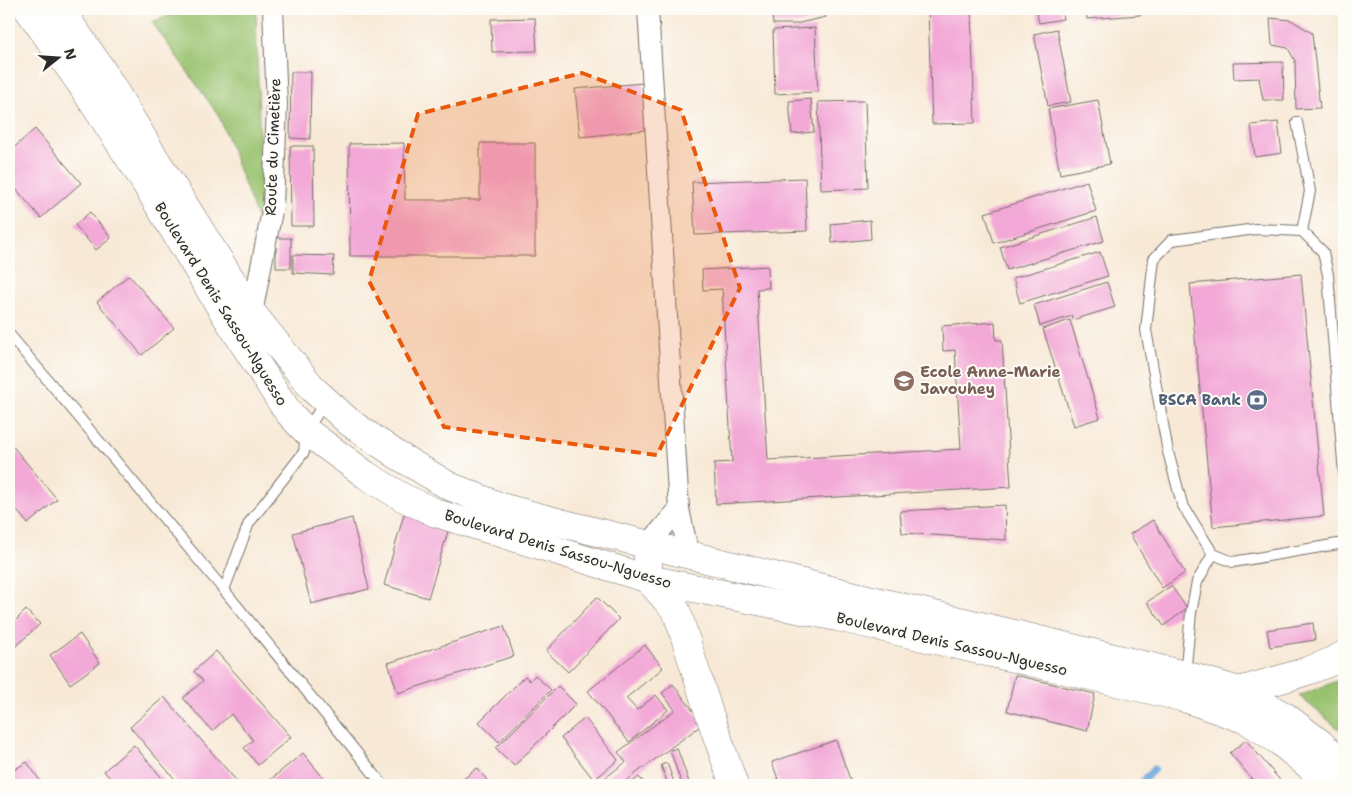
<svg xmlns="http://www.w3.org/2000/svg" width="1353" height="794" font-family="'Shantell Sans',sans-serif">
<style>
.green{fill:#99c26e;stroke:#62764c}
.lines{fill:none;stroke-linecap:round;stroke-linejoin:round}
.stream{stroke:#69a6da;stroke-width:7}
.building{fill:#f3a9d7}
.lane-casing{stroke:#736e67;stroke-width:12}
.street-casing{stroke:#736e67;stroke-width:22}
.secondary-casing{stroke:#736e67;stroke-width:29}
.primary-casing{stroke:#736e67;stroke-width:29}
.lane{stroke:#fff;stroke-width:10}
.street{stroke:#fff;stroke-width:20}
.secondary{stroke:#fff;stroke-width:28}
.primary{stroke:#fff;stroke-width:28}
.marked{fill:#e8590c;fill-opacity:0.2;stroke:#e8590c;stroke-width:4;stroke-dasharray:10 6;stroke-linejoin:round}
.labels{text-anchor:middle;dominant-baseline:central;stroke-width:4;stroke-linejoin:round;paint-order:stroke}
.street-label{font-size:15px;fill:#2b2b2b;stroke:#fdfcf7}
.education-label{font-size:15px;font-weight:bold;fill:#785e54;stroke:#fdfcf7;text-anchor:start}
.service-label{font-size:15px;font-weight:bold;fill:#4e5e75;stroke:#fdfcf7;text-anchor:end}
</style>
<rect width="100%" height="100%" fill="#fdfcf7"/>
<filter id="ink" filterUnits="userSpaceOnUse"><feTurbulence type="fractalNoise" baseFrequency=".02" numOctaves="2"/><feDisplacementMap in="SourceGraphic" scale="10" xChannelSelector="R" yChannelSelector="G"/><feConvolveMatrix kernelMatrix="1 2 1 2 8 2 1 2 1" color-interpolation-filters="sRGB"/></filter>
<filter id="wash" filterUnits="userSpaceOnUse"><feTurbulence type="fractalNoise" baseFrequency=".0096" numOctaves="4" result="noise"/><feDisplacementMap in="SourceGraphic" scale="20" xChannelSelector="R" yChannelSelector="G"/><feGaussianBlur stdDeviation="1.12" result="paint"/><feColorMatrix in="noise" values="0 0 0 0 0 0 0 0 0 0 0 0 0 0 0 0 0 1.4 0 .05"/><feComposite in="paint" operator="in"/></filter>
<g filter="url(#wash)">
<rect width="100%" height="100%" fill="#f8e9d7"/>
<!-- green -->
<g class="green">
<polygon points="187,9 256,9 262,231 219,116 152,22"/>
<polygon points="1344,678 1344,733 1299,696"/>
</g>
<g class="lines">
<!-- stream -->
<polyline class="stream" points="1139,785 1154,769"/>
</g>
<g id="blocks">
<!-- building -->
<g class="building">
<polygon points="771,9 825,9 826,17 795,24 773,24"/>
<polygon points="928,9 971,9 975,123 932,124"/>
<polygon points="1036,9 1061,9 1063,19 1039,23"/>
<polygon points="1086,9 1140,9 1140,15 1087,19"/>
<polygon points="535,18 537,51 492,52 491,19"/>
<polygon points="1270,18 1291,20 1312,33 1320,108 1296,109 1295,61 1288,48 1272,45"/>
<polygon points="815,28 818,92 775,94 773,30"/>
<polygon points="1057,29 1071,102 1048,106 1034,34"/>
<polygon points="1283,62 1284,100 1263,100 1259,78 1234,79 1233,63"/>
<polygon points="291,72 311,72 310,139 290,138"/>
<polygon points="643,83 647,130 580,137 575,89"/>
<polygon points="811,99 814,132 792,134 789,101"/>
<polygon points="1098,100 1110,164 1060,174 1048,109"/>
<polygon points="865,101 868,188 821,190 818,102"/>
<polygon points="1278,122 1282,153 1255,157 1251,125"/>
<polygon points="35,129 81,183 41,218 9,181 9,152"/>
<polygon points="404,143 405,200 480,200 480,143 535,143 535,256 350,256 349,144"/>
<polygon points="290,146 313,146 314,226 291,226"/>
<polygon points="805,178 807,231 695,235 692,182"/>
<polygon points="1087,181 1096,211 994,243 985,213"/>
<polygon points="90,212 111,238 96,250 75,225"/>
<polygon points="1097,217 1104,241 1007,270 1000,247"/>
<polygon points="870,220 871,239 832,243 831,224"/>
<rect x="276" y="238" width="15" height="30"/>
<polygon points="1100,252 1108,276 1020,303 1013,278"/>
<polygon points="293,255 334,256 333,275 293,273"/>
<polygon points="768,266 769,288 757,289 768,460 961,449 955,350 943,351 942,326 995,322 996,340 1002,340 1011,487 716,504 714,463 732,462 722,289 703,290 702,270"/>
<polygon points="1301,274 1324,516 1213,527 1190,284"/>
<polygon points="129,275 174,328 142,355 97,302"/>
<polygon points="1107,282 1115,307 1073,320 1072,316 1040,326 1034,305"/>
<polygon points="1070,320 1100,418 1074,426 1043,329"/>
<polygon points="9,442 57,499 28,524 9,501"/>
<polygon points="1005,505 1006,540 902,533 900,511"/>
<polygon points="404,514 449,528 428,598 384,585"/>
<polygon points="352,518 369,589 311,604 293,533"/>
<polygon points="1153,520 1185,573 1162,588 1130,534"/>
<polygon points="1171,586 1187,608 1164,626 1147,602"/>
<polygon points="597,597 619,619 568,672 546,651"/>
<polygon points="26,610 40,624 15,647 9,641 9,627"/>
<polygon points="1313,623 1315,640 1270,647 1267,630"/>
<polygon points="504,626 514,656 398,693 388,663"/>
<polygon points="80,634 100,663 70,684 50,655"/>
<polygon points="645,645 663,668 626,698 637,710 656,695 668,710 629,742 588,691"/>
<polygon points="216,651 291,737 258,765 244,748 253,740 231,714 212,731 183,698 203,681 194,671"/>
<polygon points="535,675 551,690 499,742 479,722 525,676 530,681"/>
<polygon points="1015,675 1095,694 1087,731 1007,711"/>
<polygon points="673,684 703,724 620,785 604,785 601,781 626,762 618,752 675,710 662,693"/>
<polygon points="558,686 576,704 514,766 496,748"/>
<polygon points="164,697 240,785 180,785 130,727"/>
<polygon points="585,718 618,760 594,780 561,738"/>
<polygon points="836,740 852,785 780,785 772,762"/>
<polygon points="1246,740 1284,785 1257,785 1230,753"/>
<polygon points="134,745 168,785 116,785 104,771"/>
<polygon points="677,748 690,785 682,785 670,750"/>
<polygon points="303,753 329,785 274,785 270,780"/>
<polygon points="27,762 43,785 19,785 9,773"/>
<polygon points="667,763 675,785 668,785 661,765"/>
<polygon points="477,768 491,785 456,785"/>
<polygon points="639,777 646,785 629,785"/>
</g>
</g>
</g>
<g filter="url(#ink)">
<use href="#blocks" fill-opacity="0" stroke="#736e67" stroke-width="1"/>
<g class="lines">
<!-- lane casing -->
<g class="lane-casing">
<g id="lane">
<polyline points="1297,122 1310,191 1302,231"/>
<polyline points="9,334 224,590 383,785"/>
<polyline points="1344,474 1328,275 1323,252 1302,231 1256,229 1172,240 1154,259 1146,330 1168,452 1182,504 1213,554 1233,562 1344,543"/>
<polyline points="224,590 249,523 304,452 306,431 325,402"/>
<polyline points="1185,675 1191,613 1197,582 1213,554"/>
</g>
</g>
<!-- street casing -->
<g class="street-casing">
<g id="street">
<polyline points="648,9 679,509 689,555"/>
<polyline points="252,313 273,206 277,105 273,9"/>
<polyline points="648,545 679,509"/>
</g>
</g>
<!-- secondary casing -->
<g class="secondary-casing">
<polyline id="secondary" points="648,545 648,579 677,612 707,707 734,785"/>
</g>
<!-- primary casing -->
<g class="primary-casing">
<g id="primary">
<polyline points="28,9 81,84 140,174 221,308 278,397 289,413 306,431 366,475 402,497 436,513 648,579 837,617 1185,698 1247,720 1279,741 1333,785"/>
<polyline points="60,9 101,69 154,157 252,313 314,390 349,422 397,455 449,486 501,507 565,524 831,590 1185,675 1239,691 1286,717 1320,743 1344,767"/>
<path d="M1239,691C1272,681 1314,672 1344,655"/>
</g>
</g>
<!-- lane -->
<use href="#lane" class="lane"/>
<!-- street -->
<use href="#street" class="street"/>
<!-- secondary -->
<use href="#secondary" class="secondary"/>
<!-- primary -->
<use href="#primary" class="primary"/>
</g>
</g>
<!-- marked area -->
<path class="marked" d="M582,73L681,110L740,288L657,455L444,427L369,281L418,114Z"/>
<!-- icons -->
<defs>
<g id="school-disc" transform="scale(1.125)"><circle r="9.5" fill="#8d6e63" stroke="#fdfcf7"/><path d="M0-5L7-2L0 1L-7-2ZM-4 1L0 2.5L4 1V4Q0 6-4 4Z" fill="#fff"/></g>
<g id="bank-disc" transform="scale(1.125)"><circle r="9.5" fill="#5c6f8a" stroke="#fdfcf7"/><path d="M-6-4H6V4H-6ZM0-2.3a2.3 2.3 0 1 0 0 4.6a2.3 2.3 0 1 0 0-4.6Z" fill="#fff"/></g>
</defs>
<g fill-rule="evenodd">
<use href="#school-disc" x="904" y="381"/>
<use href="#bank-disc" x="1257" y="400"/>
</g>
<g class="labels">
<!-- street labels -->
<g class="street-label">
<text transform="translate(273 147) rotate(-88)">Route du Cimetière</text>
<text transform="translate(221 304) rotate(58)">Boulevard Denis Sassou-Nguesso</text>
<text transform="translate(558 549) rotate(17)">Boulevard Denis Sassou-Nguesso</text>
<text transform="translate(952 644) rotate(13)">Boulevard Denis Sassou-Nguesso</text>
</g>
<!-- education labels -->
<g class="education-label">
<text x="920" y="372">Ecole Anne-Marie<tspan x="920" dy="17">Javouhey</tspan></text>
</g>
<!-- service labels -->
<g class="service-label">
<text x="1241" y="400">BSCA Bank</text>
</g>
</g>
<!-- margin -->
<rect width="1353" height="794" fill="none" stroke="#fdfcf7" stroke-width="30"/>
<!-- north arrow -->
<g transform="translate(58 58) rotate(73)" stroke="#fdfcf7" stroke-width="4" paint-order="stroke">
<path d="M0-4L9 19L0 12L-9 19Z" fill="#2b2b2b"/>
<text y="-8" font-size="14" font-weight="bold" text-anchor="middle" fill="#2b2b2b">N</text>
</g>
</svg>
